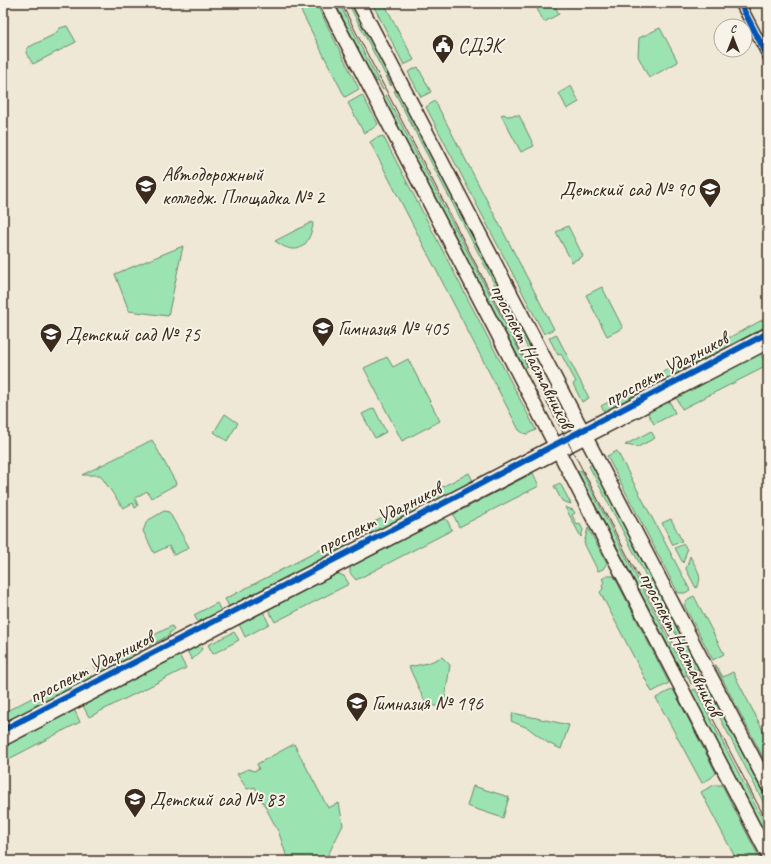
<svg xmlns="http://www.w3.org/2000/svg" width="771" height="864" font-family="Caveat,sans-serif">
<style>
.green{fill:#9be4b2;stroke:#6b8768}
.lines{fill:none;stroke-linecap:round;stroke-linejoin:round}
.minor-casing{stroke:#3b2a1e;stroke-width:12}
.tertiary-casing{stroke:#3b2a1e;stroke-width:14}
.secondary-casing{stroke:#3b2a1e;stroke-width:16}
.minor{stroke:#f7f3e8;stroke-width:9}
.tertiary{stroke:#f7f3e8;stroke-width:11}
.secondary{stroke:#f7f3e8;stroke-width:13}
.tram{stroke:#3b2a1e;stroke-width:1}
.cycleway-casing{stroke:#f7f3e8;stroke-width:8}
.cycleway{stroke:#0057b8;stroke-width:6}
.labels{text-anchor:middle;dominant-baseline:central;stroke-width:4;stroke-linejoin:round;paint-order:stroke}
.poi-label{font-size:20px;fill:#3b2a1e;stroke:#f7f3e8;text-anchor:start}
.street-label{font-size:20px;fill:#3b2a1e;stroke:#f7f3e8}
</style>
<rect width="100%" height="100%" fill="#f0e8d6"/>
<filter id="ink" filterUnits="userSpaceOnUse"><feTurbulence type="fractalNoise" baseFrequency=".025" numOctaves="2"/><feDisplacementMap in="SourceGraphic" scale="8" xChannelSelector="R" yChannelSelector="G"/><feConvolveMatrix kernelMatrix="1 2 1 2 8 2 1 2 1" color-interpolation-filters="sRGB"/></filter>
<g filter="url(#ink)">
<!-- green -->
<g class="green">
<polygon points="297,3 316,3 359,89 345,97"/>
<polygon points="335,3 339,3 383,90 378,81 375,82"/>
<polygon points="348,3 353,3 390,74 387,76 392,85 391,86"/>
<polygon points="372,3 384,3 414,60 404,65"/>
<polygon points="539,3 553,3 559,14 544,22 535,5"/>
<polygon points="67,26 76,42 33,64 26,53 27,48 55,34 60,28"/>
<polygon points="660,28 678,62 649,78 638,56 639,38"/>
<polygon points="418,67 431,92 421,97 408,72"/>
<polygon points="571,86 579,102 567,109 559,93"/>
<polygon points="397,89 538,361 535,362 394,91"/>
<polygon points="362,95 378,124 372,129 364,133 348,103"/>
<polygon points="386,95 527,366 524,368 383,97"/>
<polygon points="435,101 554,329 544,334 426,107"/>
<polygon points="504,114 507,116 519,115 534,146 521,152 501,115"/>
<polygon points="383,136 536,430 527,434 523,433 519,430 370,142 376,138"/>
<path d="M312,222L313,225C308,248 297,257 275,241Z"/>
<polygon points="568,226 583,256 572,262 556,232"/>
<polygon points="183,246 168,316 129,311 115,274"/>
<polygon points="602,287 623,328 607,336 586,295"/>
<polygon points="768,317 768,329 692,368 687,360"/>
<polygon points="556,334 589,398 582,402 573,384 576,382 561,354 558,355 549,338"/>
<polygon points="760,353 767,366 682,409 676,397"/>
<polygon points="387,357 393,367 408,359 440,421 402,441 364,368"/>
<polygon points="682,362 686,371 666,382 661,373"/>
<polygon points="656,376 660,385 605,413 601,406"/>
<polygon points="669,400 675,413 654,424 647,412"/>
<polygon points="374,408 386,432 375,438 362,414"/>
<polygon points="225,414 238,423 227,441 214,432"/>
<polygon points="651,431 655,438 638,447 625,445"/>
<polygon points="152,440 176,483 175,485 151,498 147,491 135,498 138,506 135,508 133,503 123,508 100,475 82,475"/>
<polygon points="617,451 690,590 685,593 678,593 607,456"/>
<polygon points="592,464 699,668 696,670 701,679 700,680 589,466"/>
<polygon points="581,470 692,684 691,684 687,675 684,676 578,472"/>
<polygon points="469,473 474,483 358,542 353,533"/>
<polygon points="533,473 539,486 459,527 454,516 454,514"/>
<polygon points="560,483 571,504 562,501 554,486"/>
<polygon points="565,507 573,510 575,513 572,515 577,525 580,524 583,530 581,537"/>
<polygon points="164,511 169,512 189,547 187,549 174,555 169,546 154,553 143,531 147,521"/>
<polygon points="444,518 447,520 452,530 356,580 350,573 350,568 352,565"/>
<polygon points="671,519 682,541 673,545 662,523"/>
<polygon points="588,528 607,563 603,569 598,571 584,543"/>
<polygon points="345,537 350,547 230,608 225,599"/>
<polygon points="684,544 687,550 683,563 675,548"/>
<path d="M690,556C695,566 705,578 696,588L686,569Z"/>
<polygon points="336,573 344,576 349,584 275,622 268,609"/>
<polygon points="606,576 614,576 669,683 652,692 600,592 603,589 602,585 604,582 602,579"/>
<polygon points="694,596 724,654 713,660 684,605 688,599"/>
<polygon points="217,603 222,613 199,624 194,615"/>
<polygon points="263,611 269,624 245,637 239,624"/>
<polygon points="172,626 174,630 169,633 170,635 137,652 134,645"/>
<polygon points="234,632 239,640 213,654 208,645"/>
<polygon points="199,644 202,649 192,660 187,651"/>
<polygon points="130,647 135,657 100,674 94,666"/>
<polygon points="179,655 186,668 89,717 82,704"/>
<polygon points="442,657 450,665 444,706 427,706 409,667 428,663"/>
<polygon points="715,665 716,665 723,677 733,672 768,740 768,767"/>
<polygon points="87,669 92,679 3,725 3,713"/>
<polygon points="706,683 768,802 768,811 703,685"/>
<polygon points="673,689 716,773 711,778 702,783 656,698"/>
<polygon points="695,689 768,830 768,839 691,691"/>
<polygon points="74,709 80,722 3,762 3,745"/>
<polygon points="513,713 569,725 561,749 548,743 528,728 511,721"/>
<polygon points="294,744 328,808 339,803 343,825 325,861 288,861 279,833 255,787 247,789 237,774 248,769 254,771 259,769 257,764"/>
<polygon points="714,785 722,785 761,861 737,861 701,792"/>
<polygon points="473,786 509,797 503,818 467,806"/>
</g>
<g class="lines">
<!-- minor casing -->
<g class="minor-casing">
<polyline id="minor" points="740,3 768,57"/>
</g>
<!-- tertiary casing -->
<g class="tertiary-casing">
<g id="tertiary">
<polyline points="3,730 442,504 768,333"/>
<polyline points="3,740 768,343"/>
</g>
</g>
<!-- secondary casing -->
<g class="secondary-casing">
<g id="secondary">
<polyline points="326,3 768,855"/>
<polyline points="359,3 768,786"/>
</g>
</g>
<!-- minor -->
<use href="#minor" class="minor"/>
<!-- tertiary -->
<use href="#tertiary" class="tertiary"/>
<!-- secondary -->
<use href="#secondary" class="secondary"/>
<!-- tram -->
<polyline class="tram" points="341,3 548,404 768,824"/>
<!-- cycleway casing -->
<g class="cycleway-casing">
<g id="cycleway">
<polyline points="740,3 768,57"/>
<polyline points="3,730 442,504 768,333"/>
</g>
</g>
<!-- cycleway -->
<use href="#cycleway" class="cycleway"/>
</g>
</g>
<!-- icons -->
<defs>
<g id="civic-pin" transform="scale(1.15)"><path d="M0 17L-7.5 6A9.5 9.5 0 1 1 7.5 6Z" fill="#3b2a1e" stroke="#f7f3e8"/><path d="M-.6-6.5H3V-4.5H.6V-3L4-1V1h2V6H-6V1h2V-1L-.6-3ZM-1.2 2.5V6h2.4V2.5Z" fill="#fff"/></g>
<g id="university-pin" transform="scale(1.15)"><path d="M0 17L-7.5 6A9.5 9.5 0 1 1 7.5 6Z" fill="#3b2a1e" stroke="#f7f3e8"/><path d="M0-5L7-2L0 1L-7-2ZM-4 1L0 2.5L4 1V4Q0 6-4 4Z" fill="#fff"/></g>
<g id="school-pin" transform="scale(1.15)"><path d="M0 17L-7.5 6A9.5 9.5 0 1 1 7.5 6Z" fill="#3b2a1e" stroke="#f7f3e8"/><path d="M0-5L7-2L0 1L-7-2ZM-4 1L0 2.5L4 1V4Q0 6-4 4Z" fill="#fff"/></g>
</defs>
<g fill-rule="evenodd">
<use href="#civic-pin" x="443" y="45"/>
<use href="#university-pin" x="146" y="186"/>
<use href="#school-pin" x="710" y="189"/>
<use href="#school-pin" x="323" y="328"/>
<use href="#school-pin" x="51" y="334"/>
<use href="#school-pin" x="357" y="703"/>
<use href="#school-pin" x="135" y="799"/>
</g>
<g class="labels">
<!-- poi labels -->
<g class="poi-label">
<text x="458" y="45">СДЭК</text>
<text x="162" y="174">Автодорожный<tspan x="162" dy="23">колледж. Площадка № 2</tspan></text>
<text x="694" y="189" text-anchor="end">Детский сад № 90</text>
<text x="338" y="328">Гимназия № 405</text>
<text x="66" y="334">Детский сад № 75</text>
<text x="372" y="703">Гимназия № 196</text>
<text x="150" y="799">Детский сад № 83</text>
</g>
<!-- street labels -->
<g class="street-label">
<text transform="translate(532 356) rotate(63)">проспект Наставников</text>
<text transform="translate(666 369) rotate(-28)">проспект Ударников</text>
<text transform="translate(379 518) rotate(-27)">проспект Ударников</text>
<text transform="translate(681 644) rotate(63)">проспект Наставников</text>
<text transform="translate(91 667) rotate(-27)">проспект Ударников</text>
</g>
</g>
<!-- margin -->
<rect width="771" height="864" fill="none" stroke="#f7f3e8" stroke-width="16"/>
<rect x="8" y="8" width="755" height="848" fill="none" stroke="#3b2a1e" stroke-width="1.5" filter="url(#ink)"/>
<!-- north arrow -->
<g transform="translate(733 38)"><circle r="19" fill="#f7f3e8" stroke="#aca397"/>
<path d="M0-3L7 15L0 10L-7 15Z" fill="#3b2a1e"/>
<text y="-6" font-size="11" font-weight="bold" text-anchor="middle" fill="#3b2a1e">С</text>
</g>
</svg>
